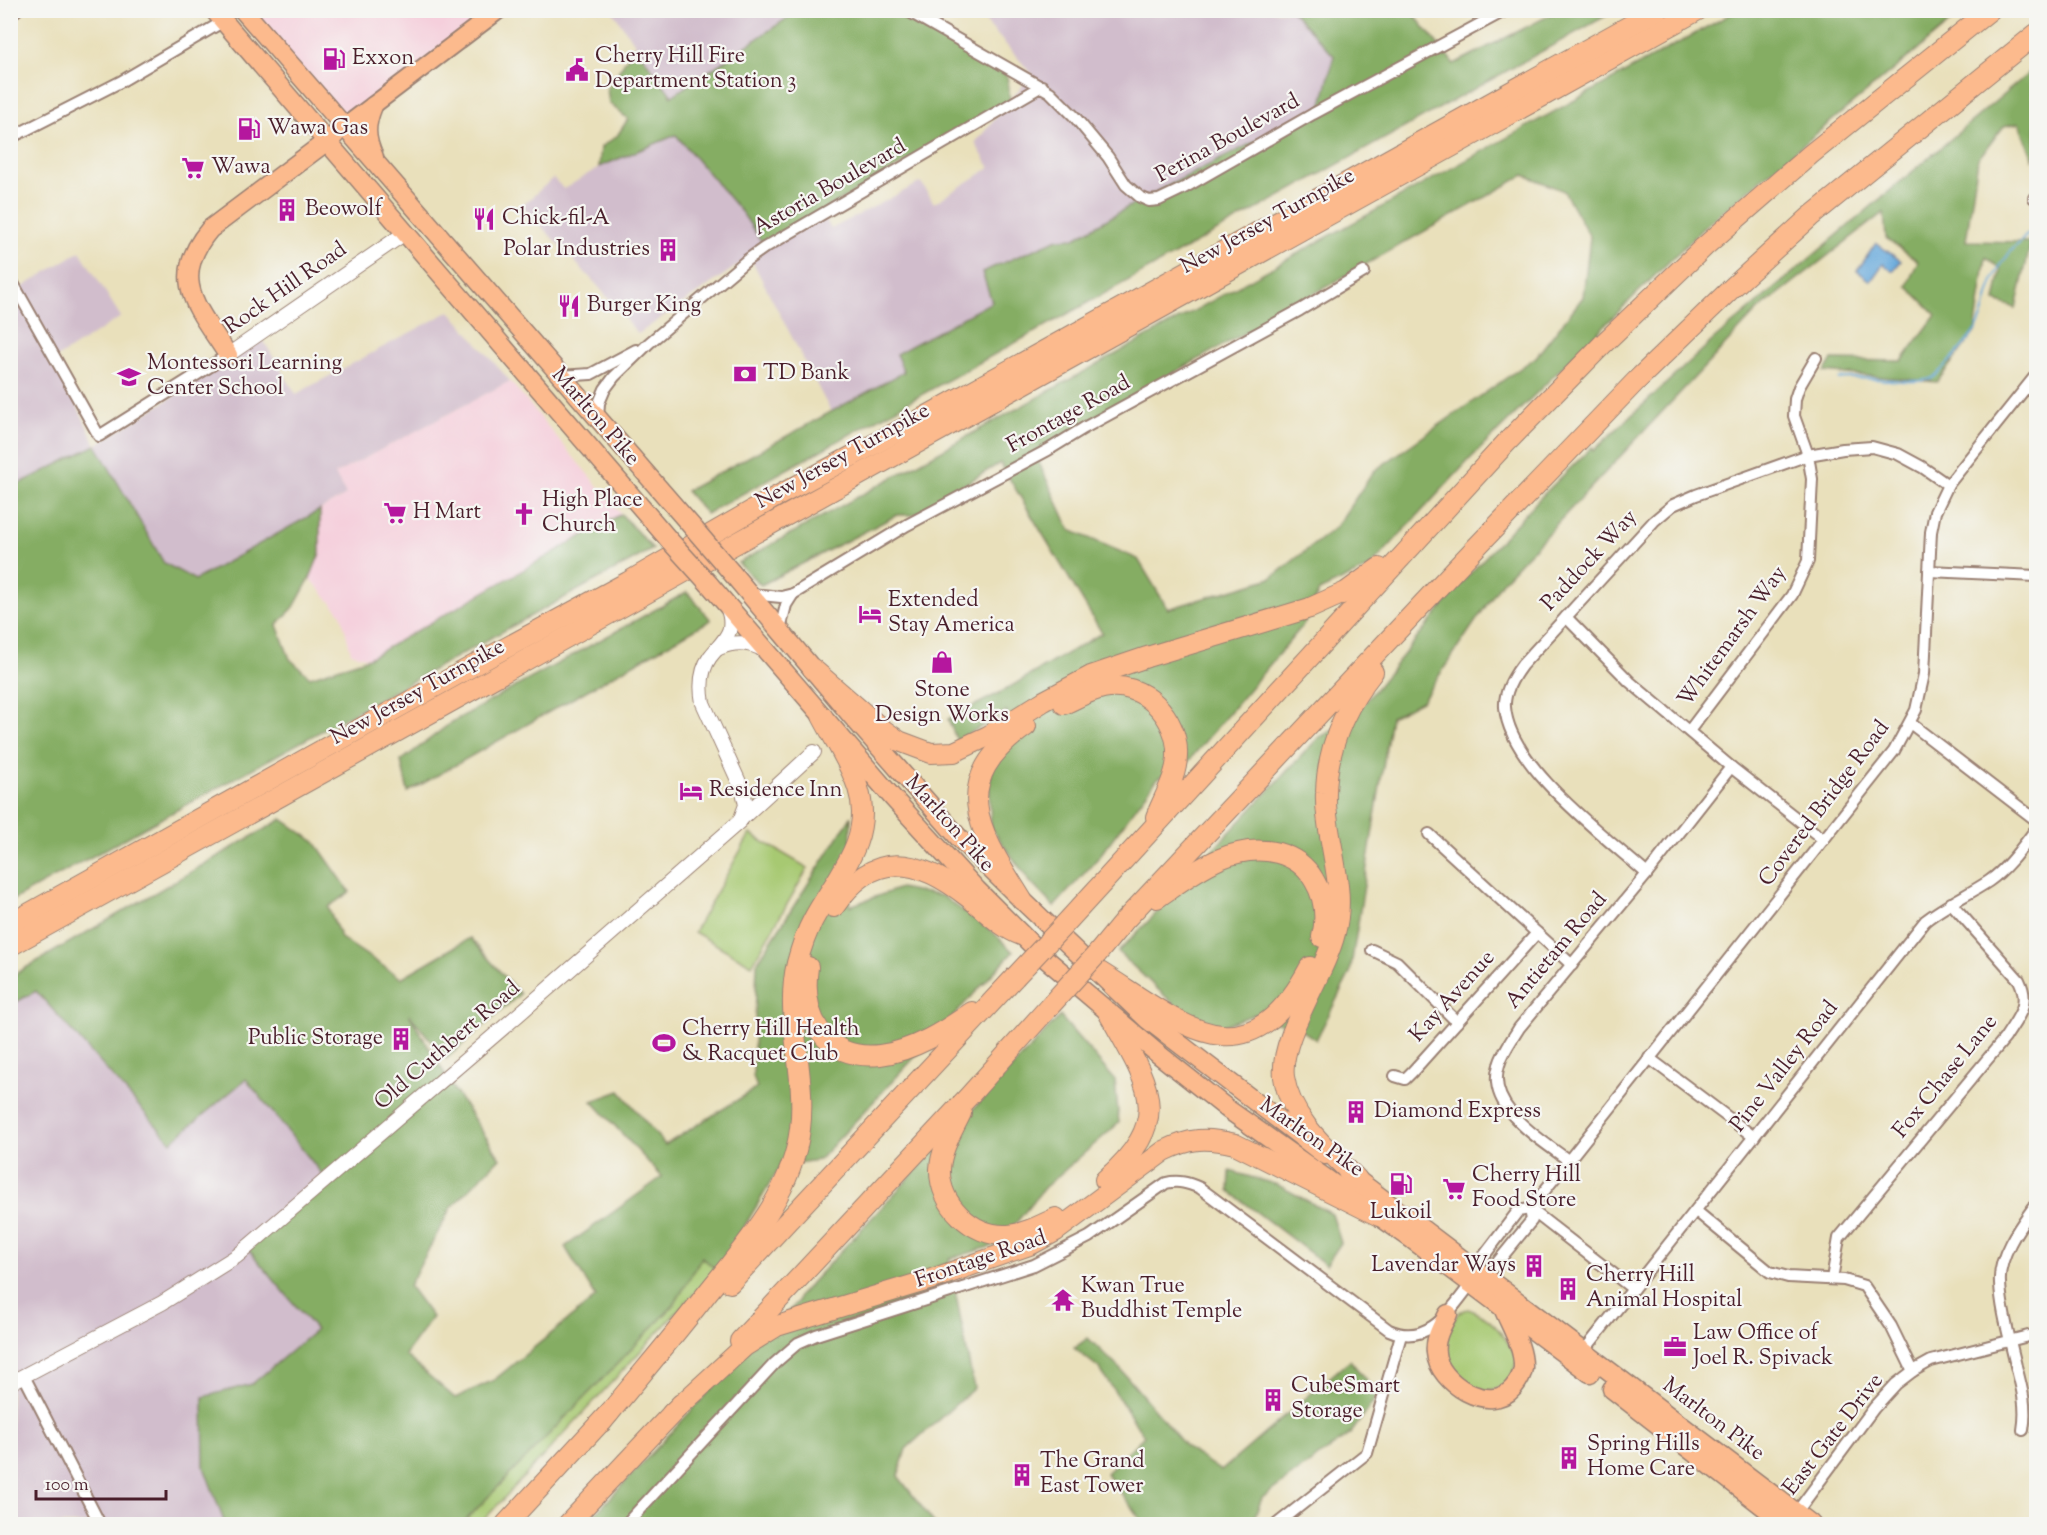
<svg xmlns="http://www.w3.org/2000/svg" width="2047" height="1535" font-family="'Sorts Mill Goudy',serif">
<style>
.built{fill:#f5cfdc}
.industrial{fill:#d1bdcc}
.green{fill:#a7c972;stroke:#78744e;stroke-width:1.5}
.forest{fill:#85ad64;stroke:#686648;stroke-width:1.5;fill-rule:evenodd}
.water{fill:#66a9db;stroke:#586483;stroke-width:1.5}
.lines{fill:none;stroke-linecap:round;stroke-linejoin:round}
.stream{stroke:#66a9db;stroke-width:2}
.minor-casing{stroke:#9a8073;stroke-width:14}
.tertiary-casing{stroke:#9a8073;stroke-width:16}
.primary-casing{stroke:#9a8073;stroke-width:20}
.trunk-casing{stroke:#9a8073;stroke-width:21}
.motorway-casing{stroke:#9a8073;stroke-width:22}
.minor{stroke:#fff;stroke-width:10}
.tertiary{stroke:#fff;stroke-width:14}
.primary{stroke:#fcba8d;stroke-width:16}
.trunk{stroke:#fcba8d;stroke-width:18}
.motorway{stroke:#fcba8d;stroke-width:20}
.trunk-bridge-casing{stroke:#9a8073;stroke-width:21;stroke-linecap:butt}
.motorway-bridge-casing{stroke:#9a8073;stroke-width:22;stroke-linecap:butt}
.trunk-bridge{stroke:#fcba8d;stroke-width:18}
.motorway-bridge{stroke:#fcba8d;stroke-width:20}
.labels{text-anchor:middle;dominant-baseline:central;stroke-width:4.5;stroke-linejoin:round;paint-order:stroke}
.poi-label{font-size:22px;fill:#4a1f2b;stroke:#f6f6f2;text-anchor:start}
.street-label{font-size:22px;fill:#4a1f2b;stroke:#f6f6f2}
</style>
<rect width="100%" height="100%" fill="#f6f6f2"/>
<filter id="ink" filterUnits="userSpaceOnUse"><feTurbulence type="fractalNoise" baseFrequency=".0167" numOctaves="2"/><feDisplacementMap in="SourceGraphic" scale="12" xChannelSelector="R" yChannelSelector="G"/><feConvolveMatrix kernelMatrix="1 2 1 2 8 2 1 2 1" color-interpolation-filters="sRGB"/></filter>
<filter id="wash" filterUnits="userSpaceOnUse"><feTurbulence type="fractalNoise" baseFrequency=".008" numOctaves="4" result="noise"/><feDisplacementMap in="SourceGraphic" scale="24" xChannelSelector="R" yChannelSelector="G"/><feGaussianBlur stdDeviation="1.35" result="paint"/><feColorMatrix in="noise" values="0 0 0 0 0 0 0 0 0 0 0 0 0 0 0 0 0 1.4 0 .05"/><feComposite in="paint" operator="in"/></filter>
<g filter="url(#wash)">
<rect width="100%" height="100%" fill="#e9e0bb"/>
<!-- built -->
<g class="built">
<polygon points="243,11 499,11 343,128"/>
<polygon points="510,381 621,514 369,658 351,653 341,614 310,578 320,553 320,510 346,495 335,474"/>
</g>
<!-- industrial -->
<g class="industrial">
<polygon points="612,11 798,11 672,96"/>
<polygon points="976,11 1292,11 1334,56 1322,108 1142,199 1075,238 1058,239 983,272 992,302 896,354 904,372 831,412 750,257 638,334 597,285 522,206 553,178 564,189 599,167 676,135 743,214 764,245 822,212 831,229 921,182 934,203 990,168 975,143 1032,74"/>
<polygon points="80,251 121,317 55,359 96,445 263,340 296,394 450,311 510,381 335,474 346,495 196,580 164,563 96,445 13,487 11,483 10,279 18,290"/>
<polygon points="35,991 171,1142 246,1079 326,1179 317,1330 252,1384 203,1398 204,1467 225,1524 11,1524 10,1005"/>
</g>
<!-- green -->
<g class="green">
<polygon points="750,834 808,868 752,965 694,932"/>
<polygon points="702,1257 716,1270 480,1524 462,1524 674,1305"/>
<path d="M1468,1309C1491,1316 1507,1338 1517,1359L1510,1385L1480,1393L1449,1372L1440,1341L1459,1312Z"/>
</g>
<!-- forest -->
<g class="forest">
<polygon points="798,11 889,11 1007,75 1010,101 764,245 743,214 676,135 599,167 601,147 617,136 628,119 609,103 607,89 635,46 672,96"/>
<polygon points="1292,11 1411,11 1454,64 1558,11 1615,11 706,514 686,491 904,372 896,354 992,302 982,272 1058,239 1075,238 1142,199 1321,108 1334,56"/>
<path d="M1736,11H1964L1705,226L1471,458L1370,567L1319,591L1304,624L1187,763L1158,778L1098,858L1054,907L1031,883L991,828L989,783L1007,711L957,741L948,719L1003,691L1102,633L1000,463L914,515H897L761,585L738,563ZM1524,175L1564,191L1590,237L1583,297L1536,357L1374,471L1336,527L1271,578L1168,609L1138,559L1070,530L1034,452Z"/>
<polygon points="2036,67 2036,152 2033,159 2019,123 2004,126 1978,159 1966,241 2031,242 2016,308 1995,301 2001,270 1986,257 1975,332 1937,382 1824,372 1832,360 1902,361 1936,315 1907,286 1918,261 1886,238 1884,212 1758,310 1502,582 1422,701 1391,717 1350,973 1316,1040 1303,1031 1255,1014 1222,1026 1180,1010 1118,952 1187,882 1212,851 1318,738 1350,721 1464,580 1539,499 1592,447 1593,451 1712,341"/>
<polygon points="96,445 164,563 195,580 320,510 320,553 310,578 294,607 277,625 290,659 310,677 369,658 621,514 653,549 11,901 11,483 13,487"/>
<polygon points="687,592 711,620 408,792 401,761 452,722"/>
<polygon points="851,817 850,906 900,888 942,896 994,933 1013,952 819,1160 781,1165 722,1264 716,1270 702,1257 674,1305 462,1524 225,1524 204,1467 203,1397 252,1384 316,1330 247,1248 326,1179 246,1079 171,1142 36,991 11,1005 10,977 282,819 315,842 350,892 328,907 341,938 401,978 470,938 520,994 446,1059 409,1014 455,1091 500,1158 451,1208 409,1286 432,1317 405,1355 455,1398 494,1380 596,1297 565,1247 662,1177 592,1101 620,1091 665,1145 757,1088 753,1076 757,963"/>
<polygon points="1060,1016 1115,1080 1119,1123 1044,1188 999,1244 949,1259 974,1388 906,1449 898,1476 935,1524 586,1524 756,1341 797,1303 799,1296"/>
<polygon points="1230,1171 1278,1185 1332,1214 1341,1243 1326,1265 1229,1191"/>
<polygon points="1088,1338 1122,1371 1187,1448 1221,1471 1350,1360 1378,1395 1351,1433 1262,1498 1252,1524 1144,1524 1106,1473 1144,1436 1099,1368 1074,1348"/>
</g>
<!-- water -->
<polygon class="water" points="1876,243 1901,261 1893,271 1883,264 1871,281 1857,271"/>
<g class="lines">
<!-- stream -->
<path class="stream" d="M1839,379C1864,374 1916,388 1934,377C1946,366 1972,338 1979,324C1985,312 1986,301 1990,289C1999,261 2015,245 2036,227"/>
</g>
</g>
<g filter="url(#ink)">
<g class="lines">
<!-- minor casing -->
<g class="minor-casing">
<g id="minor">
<polyline points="906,10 1050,92 1074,116 1108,157 1126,185 1140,197 1149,201 1159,200 1184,188 1313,114 1506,10"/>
<polyline points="10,14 17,10"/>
<polyline points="10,138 120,82 224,21"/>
<polyline points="2034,198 2036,198"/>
<polyline points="10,278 99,436 228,355"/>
<polyline points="560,376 591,374 636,350"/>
<polyline points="598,418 599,403 605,389 614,377 649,343 747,260 764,248 1042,86"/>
<polyline points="1929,571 2036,576"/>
<polyline points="751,594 781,597 793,594 907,525 1048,450 1084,428 1300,310 1364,272"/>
<polyline points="1566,617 1630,682 1731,767 1824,840"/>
<polyline points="780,629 786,605 793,594"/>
<polyline points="1910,723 2036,820"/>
<polyline points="1689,731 1792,595 1808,561 1812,479 1808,455 1794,416 1795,399 1799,387 1816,358"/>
<polyline points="1429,834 1572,965"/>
<path d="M1647,874C1605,836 1509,766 1505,707C1504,692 1513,677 1522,665L1654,521L1673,505L1696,495L1808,455L1843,449L1872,447L1898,454L1922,467L1948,485"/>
<polyline points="1372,950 1397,962 1457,1022"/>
<polyline points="1649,1058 1754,1137"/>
<polyline points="1395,1076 1405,1079 1413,1071 1537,933"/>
<path d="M1569,1161C1541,1139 1485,1108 1499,1065C1503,1051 1512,1040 1519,1028L1647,874L1731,767"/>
<polyline points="1530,1209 1633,1289"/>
<polyline points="1696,1211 1770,1272 1788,1277 1844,1280 1864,1286 1891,1326 1913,1371"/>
<polyline points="1480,1273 1477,1265 1518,1211 1530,1209 1894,751 1916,710 1924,674 1931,532 1935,512 1948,485 2036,375"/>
<polyline points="1480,1273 1488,1274 1532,1220 1530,1209"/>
<path d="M1832,1279L1839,1238L2005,1038C2018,1017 2031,1005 2019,980L1951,903"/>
<path d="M1583,1352L1925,921C1945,905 1968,895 1989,881C2008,868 2022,847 2036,829"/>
<polyline points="24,1376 100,1524"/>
<path d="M2023,1430C2027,1407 2022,1388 2016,1366C2010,1339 2001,1310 2000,1283C1998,1255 2021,1225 2036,1204"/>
<polyline points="1796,1513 1874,1408 1896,1384 1913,1371 1931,1361 2036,1334"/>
<path d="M626,1524L775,1363L798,1343L816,1335L1034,1265L1089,1237L1166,1183C1179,1180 1188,1183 1200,1188L1389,1330C1430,1348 1452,1307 1474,1280"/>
<polyline points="1277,1524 1367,1453 1401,1335"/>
</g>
</g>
<!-- tertiary casing -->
<g class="tertiary-casing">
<g id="tertiary">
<polyline points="228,355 405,233"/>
<path d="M719,648C735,641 751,642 765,651"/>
<polyline points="741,819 814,752"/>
<path d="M10,1383L162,1303L237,1256L518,1015L740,821L746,805L743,791L703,703C700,687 700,671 710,657C724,639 737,632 727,607"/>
</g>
</g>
<!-- primary casing -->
<g class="primary-casing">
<polyline id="primary" points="343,128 499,10"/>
</g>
<!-- trunk casing -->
<g class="trunk-casing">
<g id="trunk">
<polyline points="214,10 670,541"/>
<polyline points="243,10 695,530"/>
<path d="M373,106C365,125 365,138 374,157"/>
<path d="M228,355C199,309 167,280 210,229L335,135"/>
<polyline points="731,572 851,715 960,839 1022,900 1147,1019 1325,1155"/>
<polyline points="709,584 893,798 977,890 1046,959 1157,1053 1229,1110 1413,1240 1590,1373"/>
<polyline points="1347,1172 1811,1524"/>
<path d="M1448,1314C1442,1326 1434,1339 1436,1353C1438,1383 1490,1415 1513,1388C1518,1382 1522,1376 1523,1368C1524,1348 1511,1327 1504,1310"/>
<polyline points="1612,1389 1786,1524"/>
</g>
</g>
<!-- motorway casing -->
<g class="motorway-casing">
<g id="motorway">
<polyline points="813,669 882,729 899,741 931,753 954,752 988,736 1044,701 1091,676 1147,657 1310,608 1346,592 1379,568"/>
<path d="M1064,704C1077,698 1089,691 1103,688C1143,679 1179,718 1177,756C1177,776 1163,799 1156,817"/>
<path d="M1157,898C1193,873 1232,841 1278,853C1293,857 1306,866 1314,880C1325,898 1327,916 1322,937"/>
<path d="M1022,900C981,833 944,783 1026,726"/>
<path d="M834,907C873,849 917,857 968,897C985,910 1000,927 1021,935"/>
<polyline points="10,924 478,663 628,582 774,498 925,417 1658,10"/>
<polyline points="1064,925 1506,443 1603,344 1704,247 1811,154 1990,10"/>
<polyline points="10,946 1698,10"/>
<polyline points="1097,954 1125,920 1462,562 1637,380 1732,288 1810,217 2036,34"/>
<path d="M808,967C801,1016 824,1061 880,1055C913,1051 945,1031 972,1012"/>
<path d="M1100,972C1183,1024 1246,1086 1310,967"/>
<path d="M961,1113C953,1130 941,1149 940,1169C939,1204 972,1237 1008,1235C1024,1234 1041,1225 1056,1218"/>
<path d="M1357,1179C1329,1151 1290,1119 1284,1077C1279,1037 1325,975 1335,933C1343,903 1337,876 1332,847C1329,830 1325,811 1326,793C1327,748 1345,707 1373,672"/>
<path d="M1105,1180C1177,1117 1147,1083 1108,1012"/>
<polyline points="730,1283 1015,977"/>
<polyline points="740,1341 969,1096 1048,1008"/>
<path d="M672,1413L745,1346L777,1326L932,1279L1032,1244L1056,1231L1164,1151C1190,1138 1206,1137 1235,1144L1379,1216"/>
<path d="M602,1422C637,1379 674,1336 708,1292C747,1243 792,1194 800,1129C807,1074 784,1017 797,963C801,948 806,933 813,920C835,878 875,840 858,788C850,763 834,739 822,716"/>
<polyline points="506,1524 610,1412"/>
<polyline points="568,1524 681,1404"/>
</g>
</g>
<!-- minor -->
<use href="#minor" class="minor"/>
<!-- tertiary -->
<use href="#tertiary" class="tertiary"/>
<!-- primary -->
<use href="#primary" class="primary"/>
<!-- trunk -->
<use href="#trunk" class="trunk"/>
<!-- motorway -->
<use href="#motorway" class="motorway"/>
<!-- trunk-bridge casing -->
<g class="trunk-bridge-casing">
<g id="trunk-bridge">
<polyline points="695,530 731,572"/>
<polyline points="670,541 709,584"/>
</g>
</g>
<!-- motorway-bridge casing -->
<g class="motorway-bridge-casing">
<g id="motorway-bridge">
<polyline points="1015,977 1064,925"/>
<polyline points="1048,1008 1097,954"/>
</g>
</g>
<!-- trunk-bridge -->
<use href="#trunk-bridge" class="trunk-bridge"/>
<!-- motorway-bridge -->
<use href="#motorway-bridge" class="motorway-bridge"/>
</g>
</g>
<!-- icons -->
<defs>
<g id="fuel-bare" transform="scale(1.8)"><path d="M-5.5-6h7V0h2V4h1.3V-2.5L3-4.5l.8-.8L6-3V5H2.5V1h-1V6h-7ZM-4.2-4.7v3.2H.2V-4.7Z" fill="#b5179e" stroke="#f6f6f2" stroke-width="2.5" paint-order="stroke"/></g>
<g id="civic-bare" transform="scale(1.8)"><path d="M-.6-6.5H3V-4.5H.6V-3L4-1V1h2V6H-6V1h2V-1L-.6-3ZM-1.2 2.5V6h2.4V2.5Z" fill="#b5179e" stroke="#f6f6f2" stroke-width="2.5" paint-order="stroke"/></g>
<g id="supermarket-bare" transform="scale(1.8)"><path d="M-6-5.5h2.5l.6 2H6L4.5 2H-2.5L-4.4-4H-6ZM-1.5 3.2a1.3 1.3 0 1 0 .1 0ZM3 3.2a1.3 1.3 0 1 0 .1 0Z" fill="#b5179e" stroke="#f6f6f2" stroke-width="2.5" paint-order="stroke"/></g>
<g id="building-bare" transform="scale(1.8)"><path d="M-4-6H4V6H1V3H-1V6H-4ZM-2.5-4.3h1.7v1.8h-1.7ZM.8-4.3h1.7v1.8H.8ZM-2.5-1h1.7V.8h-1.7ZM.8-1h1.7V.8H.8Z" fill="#b5179e" stroke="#f6f6f2" stroke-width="2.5" paint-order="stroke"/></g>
<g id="restaurant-bare" transform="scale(1.8)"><path d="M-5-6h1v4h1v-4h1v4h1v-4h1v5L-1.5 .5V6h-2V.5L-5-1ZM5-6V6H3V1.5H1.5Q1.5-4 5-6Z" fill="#b5179e" stroke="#f6f6f2" stroke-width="2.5" paint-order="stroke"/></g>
<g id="bank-bare" transform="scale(1.8)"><path d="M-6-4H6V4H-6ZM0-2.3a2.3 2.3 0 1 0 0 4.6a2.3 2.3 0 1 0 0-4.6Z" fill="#b5179e" stroke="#f6f6f2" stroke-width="2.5" paint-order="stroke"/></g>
<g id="school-bare" transform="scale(1.8)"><path d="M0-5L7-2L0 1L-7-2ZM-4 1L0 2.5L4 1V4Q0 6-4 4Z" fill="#b5179e" stroke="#f6f6f2" stroke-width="2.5" paint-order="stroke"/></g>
<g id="church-bare" transform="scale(1.8)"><path d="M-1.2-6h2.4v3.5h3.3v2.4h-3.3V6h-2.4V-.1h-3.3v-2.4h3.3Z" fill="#b5179e" stroke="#f6f6f2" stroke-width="2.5" paint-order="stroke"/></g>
<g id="hotel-bare" transform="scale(1.8)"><path d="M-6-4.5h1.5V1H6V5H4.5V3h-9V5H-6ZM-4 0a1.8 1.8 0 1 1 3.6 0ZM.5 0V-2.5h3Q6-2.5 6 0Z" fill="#b5179e" stroke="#f6f6f2" stroke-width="2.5" paint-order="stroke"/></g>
<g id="shop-bare" transform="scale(1.8)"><path d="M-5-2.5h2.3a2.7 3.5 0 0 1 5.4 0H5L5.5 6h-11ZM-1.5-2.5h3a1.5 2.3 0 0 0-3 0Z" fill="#b5179e" stroke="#f6f6f2" stroke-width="2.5" paint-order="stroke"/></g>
<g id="stadium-bare" transform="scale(1.8)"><path d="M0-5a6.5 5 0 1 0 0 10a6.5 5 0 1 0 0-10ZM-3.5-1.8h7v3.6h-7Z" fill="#b5179e" stroke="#f6f6f2" stroke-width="2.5" paint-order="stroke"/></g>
<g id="temple-bare" transform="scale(1.8)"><path d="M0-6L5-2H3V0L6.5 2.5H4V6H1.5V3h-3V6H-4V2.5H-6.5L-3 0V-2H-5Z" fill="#b5179e" stroke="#f6f6f2" stroke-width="2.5" paint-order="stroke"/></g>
<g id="office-bare" transform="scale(1.8)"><path d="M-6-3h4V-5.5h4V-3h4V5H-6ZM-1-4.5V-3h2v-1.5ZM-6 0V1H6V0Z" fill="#b5179e" stroke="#f6f6f2" stroke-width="2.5" paint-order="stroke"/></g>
</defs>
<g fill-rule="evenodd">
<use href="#fuel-bare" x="334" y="59"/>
<use href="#civic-bare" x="577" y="70"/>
<use href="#fuel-bare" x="249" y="129"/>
<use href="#supermarket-bare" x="193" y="168"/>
<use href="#building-bare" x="287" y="210"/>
<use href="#restaurant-bare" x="484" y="219"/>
<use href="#building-bare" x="668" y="250"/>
<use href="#restaurant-bare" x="569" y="306"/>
<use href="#bank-bare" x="745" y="374"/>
<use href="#school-bare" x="129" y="377"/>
<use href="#supermarket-bare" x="395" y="513"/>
<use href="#church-bare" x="524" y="514"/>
<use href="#hotel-bare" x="870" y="614"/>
<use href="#shop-bare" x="942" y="662"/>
<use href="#hotel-bare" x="691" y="791"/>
<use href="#building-bare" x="401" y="1039"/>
<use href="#stadium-bare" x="664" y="1043"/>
<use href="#building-bare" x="1356" y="1112"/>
<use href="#fuel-bare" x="1401" y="1184"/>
<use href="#supermarket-bare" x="1454" y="1189"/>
<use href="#building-bare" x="1534" y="1266"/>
<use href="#building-bare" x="1568" y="1289"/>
<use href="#temple-bare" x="1063" y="1300"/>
<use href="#office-bare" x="1675" y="1347"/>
<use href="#building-bare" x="1273" y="1400"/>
<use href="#building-bare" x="1569" y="1458"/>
<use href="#building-bare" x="1022" y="1475"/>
</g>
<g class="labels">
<!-- poi labels -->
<g class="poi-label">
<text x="595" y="57">Cherry Hill Fire<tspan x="595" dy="25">Department Station 3</tspan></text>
<text x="352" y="59">Exxon</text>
<text x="267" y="129">Wawa Gas</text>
<text x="211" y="168">Wawa</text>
<text x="305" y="210">Beowolf</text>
<text x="502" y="219">Chick-fil-A</text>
<text x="650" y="250" text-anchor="end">Polar Industries</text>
<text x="587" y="306">Burger King</text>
<text x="147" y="364">Montessori Learning<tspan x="147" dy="25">Center School</tspan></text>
<text x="763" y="374">TD Bank</text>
<text x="542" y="501">High Place<tspan x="542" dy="25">Church</tspan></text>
<text x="413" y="513">H Mart</text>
<text x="888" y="601">Extended<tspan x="888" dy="25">Stay America</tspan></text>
<text x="942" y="691" text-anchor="middle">Stone<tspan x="942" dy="25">Design Works</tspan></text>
<text x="709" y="791">Residence Inn</text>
<text x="682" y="1030">Cherry Hill Health<tspan x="682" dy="25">&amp; Racquet Club</tspan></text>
<text x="383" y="1039" text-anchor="end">Public Storage</text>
<text x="1374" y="1112">Diamond Express</text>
<text x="1472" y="1176">Cherry Hill<tspan x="1472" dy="25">Food Store</tspan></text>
<text x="1401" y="1213" text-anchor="middle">Lukoil</text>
<text x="1516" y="1266" text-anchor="end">Lavendar Ways</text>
<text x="1586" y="1276">Cherry Hill<tspan x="1586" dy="25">Animal Hospital</tspan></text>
<text x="1081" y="1287">Kwan True<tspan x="1081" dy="25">Buddhist Temple</tspan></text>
<text x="1693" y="1334">Law Office of<tspan x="1693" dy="25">Joel R. Spivack</tspan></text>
<text x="1291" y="1387">CubeSmart<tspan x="1291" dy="25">Storage</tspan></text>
<text x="1587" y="1445">Spring Hills<tspan x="1587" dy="25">Home Care</tspan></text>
<text x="1040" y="1462">The Grand<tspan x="1040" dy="25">East Tower</tspan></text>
</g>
<!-- street labels -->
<g class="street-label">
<text transform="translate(1228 139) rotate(-29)">Perina Boulevard</text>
<text transform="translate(830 188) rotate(-30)">Astoria Boulevard</text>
<text transform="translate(1268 222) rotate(-29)">New Jersey Turnpike</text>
<text transform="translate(286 289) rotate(-35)">Rock Hill Road</text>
<text transform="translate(1069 415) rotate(-29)">Frontage Road</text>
<text transform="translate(595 417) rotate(49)">Marlton Pike</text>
<text transform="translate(843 457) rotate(-29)">New Jersey Turnpike</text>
<text transform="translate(1590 561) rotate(-47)">Paddock Way</text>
<text transform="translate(1733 637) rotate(-54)">Whitemarsh Way</text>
<text transform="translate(418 693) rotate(-29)">New Jersey Turnpike</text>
<text transform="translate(1825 804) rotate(-53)">Covered Bridge Road</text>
<text transform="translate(949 824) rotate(48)">Marlton Pike</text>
<text transform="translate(1557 951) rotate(-50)">Antietam Road</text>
<text transform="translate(1453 997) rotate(-48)">Kay Avenue</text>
<text transform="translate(448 1046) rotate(-41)">Old Cuthbert Road</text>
<text transform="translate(1785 1067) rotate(-52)">Pine Valley Road</text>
<text transform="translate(1946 1077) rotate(-51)">Fox Chase Lane</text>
<text transform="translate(1311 1138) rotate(35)">Marlton Pike</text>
<text transform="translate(981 1260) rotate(-19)">Frontage Road</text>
<text transform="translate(1713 1420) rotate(37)">Marlton Pike</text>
<text transform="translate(1834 1435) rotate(-52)">East Gate Drive</text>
</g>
</g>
<!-- margin -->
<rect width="2047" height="1535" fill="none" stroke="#f6f6f2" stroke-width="36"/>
<!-- scale -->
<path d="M36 1490v9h130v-9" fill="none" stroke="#4a1f2b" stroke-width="3"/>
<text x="45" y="1490" font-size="18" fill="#4a1f2b" stroke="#f6f6f2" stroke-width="4.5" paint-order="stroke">100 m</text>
</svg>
